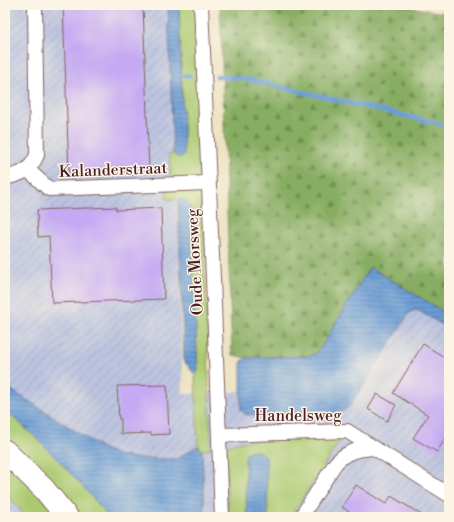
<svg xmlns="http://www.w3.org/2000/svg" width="454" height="522" font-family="'Libre Bodoni',serif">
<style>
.industrial{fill:url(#industrial-furrows)}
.green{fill:#aac970;stroke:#7a744e}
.forest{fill:url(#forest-firs);stroke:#686646}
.water{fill:url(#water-rules);stroke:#5a5e80}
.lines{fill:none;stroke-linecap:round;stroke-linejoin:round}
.stream{stroke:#6b9dd6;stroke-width:4.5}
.building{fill:#c5aaf3}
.minor-casing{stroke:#826360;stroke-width:16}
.primary-casing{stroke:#826360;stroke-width:24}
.minor{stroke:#fff;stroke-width:14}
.primary{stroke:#fff;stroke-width:22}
.labels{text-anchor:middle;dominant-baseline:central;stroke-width:3;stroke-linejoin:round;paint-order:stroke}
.street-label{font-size:16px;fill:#4a1f2b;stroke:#fcf5e5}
</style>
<defs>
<pattern id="industrial-furrows" width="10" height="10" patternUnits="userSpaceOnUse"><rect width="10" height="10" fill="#bcc3de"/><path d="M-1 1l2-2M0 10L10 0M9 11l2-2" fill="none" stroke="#a3a7bf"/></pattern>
<pattern id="forest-firs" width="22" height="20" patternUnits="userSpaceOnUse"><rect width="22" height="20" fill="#87ad62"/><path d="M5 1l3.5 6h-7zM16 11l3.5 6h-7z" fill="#708c51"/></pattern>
<pattern id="water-rules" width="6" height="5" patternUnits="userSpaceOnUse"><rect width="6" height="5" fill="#6b9dd6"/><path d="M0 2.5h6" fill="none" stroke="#5a7fae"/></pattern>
</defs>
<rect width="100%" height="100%" fill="#fcf5e5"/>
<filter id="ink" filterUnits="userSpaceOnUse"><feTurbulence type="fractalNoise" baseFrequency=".025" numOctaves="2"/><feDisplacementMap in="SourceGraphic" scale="8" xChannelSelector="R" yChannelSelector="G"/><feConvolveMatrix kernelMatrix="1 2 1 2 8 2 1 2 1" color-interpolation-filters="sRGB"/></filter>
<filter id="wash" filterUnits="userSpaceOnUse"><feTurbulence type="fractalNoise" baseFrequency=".012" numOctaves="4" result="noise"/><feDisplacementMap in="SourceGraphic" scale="16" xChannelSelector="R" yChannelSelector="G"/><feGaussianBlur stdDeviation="0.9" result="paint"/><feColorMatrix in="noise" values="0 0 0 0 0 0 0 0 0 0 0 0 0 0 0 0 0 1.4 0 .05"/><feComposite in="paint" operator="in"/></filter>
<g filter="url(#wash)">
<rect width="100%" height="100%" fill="#ebe2c1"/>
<!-- industrial -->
<polygon class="industrial" points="5,5 171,5 183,394 330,387 391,288 449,325 449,517 5,517"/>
<!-- green -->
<g class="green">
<polygon points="179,5 196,5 203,175 197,181 171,181 169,154 173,154 177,157 182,89"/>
<polygon points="198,188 203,190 211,448 202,451 198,446 195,375 198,371 182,200 167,199 166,190"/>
<path d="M5,410C43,442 77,479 109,517H81L60,492L5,437Z"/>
<path d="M334,435L337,436L339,442L290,517H268L266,456L245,457L247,517H228L225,452C228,446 230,444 236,442Z"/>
<polygon points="5,459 61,517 27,517 5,493"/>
</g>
<!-- forest -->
<polygon class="forest" points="220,5 398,5 449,14 449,315 370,267 322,346 316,353 310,356 247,358 232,355"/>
<!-- water -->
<g class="water">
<polygon points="168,5 179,5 184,155 181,157 177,157 173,154"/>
<polygon points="182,199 186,201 190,207 198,371 195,375 184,361 178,204 178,201"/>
<polygon points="370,267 449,315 449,329 421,312 416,310 410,312 350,406 342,412 247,415 241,410 241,363 243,360 247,358 310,356 316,353 322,346"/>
<path d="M5,386L102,448L118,455L133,458L176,459L198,446L202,451L205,517H109C77,479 43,442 5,410Z"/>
<polygon points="253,450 260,452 266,456 268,517 247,517 245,457 247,452"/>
</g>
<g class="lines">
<!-- stream -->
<g class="stream">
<polyline points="185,75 190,76"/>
<polyline points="217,76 247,79 449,126"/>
</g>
</g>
<g id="blocks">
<!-- building -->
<g class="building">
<polygon points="63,5 143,5 149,172 69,175"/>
<polygon points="116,207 116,210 161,208 164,299 52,303 49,236 38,237 37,210"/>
<polygon points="423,344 449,360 449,433 437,452 413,438 428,415 393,393"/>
<polygon points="167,385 169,434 151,435 151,433 121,434 121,419 119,419 117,386"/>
<polygon points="377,394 396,405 387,421 368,409"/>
<polygon points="356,485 386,504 391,496 425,517 357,517 342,507"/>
</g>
</g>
</g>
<g filter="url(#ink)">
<use href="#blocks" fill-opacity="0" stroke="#826360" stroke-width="1"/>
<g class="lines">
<!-- minor casing -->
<g class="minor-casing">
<g id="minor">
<polyline points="201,5 213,278 222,517"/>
<polyline points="28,170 49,189 208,183"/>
<path d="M5,177C21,176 31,169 37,155L35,5"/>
<polyline points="219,435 347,431 449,495"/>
<path d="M301,517L335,464C346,451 358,449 374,448"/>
</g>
</g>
<!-- primary casing -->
<g class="primary-casing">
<polyline id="primary" points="5,451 44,489 67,517"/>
</g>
<!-- minor -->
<use href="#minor" class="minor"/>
<!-- primary -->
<use href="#primary" class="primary"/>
</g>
</g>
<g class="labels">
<!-- street labels -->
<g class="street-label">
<text transform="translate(113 170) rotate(-2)">Kalanderstraat</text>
<text transform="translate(195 262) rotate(-93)">Oude Morsweg</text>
<text x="298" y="416">Handelsweg</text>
</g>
</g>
<!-- margin -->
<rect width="454" height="522" fill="none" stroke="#fcf5e5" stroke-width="20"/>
</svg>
